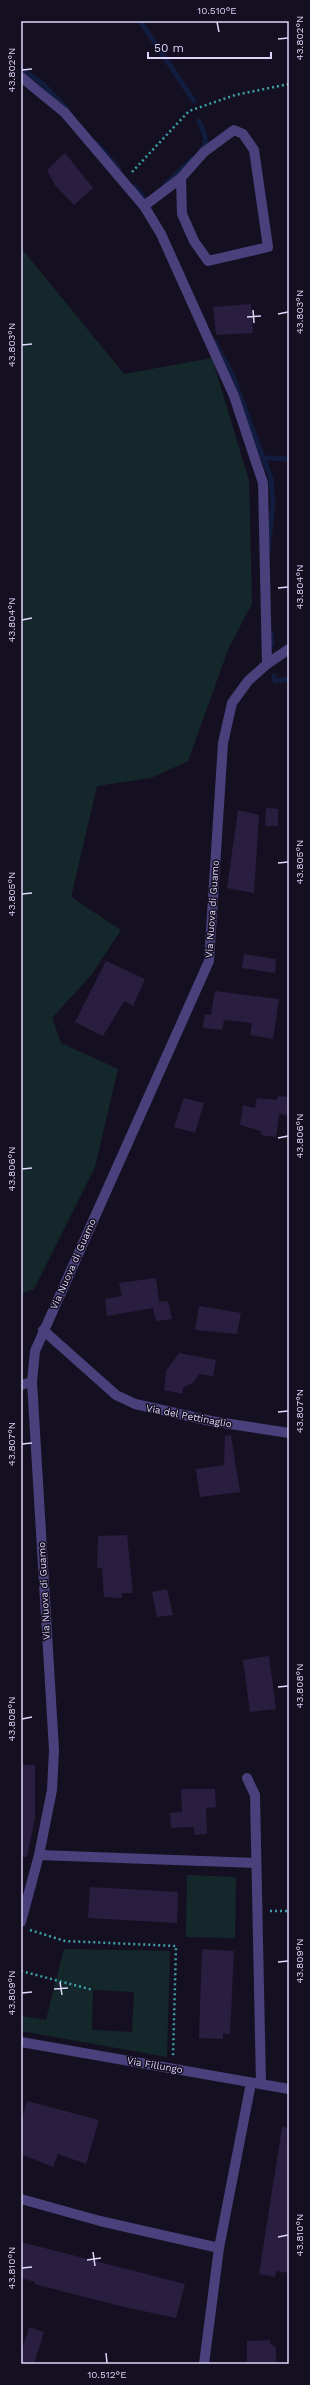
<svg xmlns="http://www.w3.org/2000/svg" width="310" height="2385" font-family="'Work Sans',sans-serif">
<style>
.green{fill:#14282b;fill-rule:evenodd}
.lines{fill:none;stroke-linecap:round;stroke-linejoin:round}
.stream{stroke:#111c3f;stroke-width:5}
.building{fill:#291e40}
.path{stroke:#3ca0a8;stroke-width:2.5;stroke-dasharray:2 3;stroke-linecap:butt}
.minor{stroke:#4a407b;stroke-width:10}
.ticks{fill:none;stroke:#ded5fa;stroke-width:1.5}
.labels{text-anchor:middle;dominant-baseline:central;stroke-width:3;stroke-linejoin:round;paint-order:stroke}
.street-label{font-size:10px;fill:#ded5fa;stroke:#151021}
.neatline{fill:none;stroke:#ded5fa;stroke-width:1.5}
.ticks-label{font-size:10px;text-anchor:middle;fill:#ded5fa}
</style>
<rect width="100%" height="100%" fill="#151021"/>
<!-- green -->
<g class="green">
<polygon points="21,248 124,374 212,358 249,481 252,604 229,647 188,761 151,778 97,786 71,897 121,930 92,974 52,1018 61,1043 118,1069 95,1167 34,1289 21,1294"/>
<polygon points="187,1875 236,1877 235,1938 186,1937"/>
<path d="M64,1949L170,1951L167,2057L21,2031V2016L46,2020ZM93,1990L134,1992L132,2032L92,2030Z"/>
</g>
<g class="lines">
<!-- stream -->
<g class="stream">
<polyline points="140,21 194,101"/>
<polyline points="21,69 43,84 67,109"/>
<path d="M199,121C203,131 210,141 201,150"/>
<polyline points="97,144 119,169"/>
<polyline points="165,185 192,159"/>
<polyline points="135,187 147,202 149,200"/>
<polyline points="214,341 232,374 271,479 273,503 268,551"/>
<polyline points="265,458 289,459"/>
<polyline points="271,633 272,644"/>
<polyline points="274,676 275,681 289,679"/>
</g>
</g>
<!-- building -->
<g class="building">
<polygon points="65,153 93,188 74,205 55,185 47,170"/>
<polygon points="251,304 253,333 216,335 213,307"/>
<polygon points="266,808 278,809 278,826 265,826"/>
<polygon points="238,810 259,815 254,893 227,888"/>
<polygon points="244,954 276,959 275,973 242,968"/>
<polygon points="106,961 145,979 133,1006 124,1001 103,1036 75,1022"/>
<polygon points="215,991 279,999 273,1039 250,1035 252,1023 224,1020 222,1030 203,1028 205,1014 211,1015"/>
<polygon points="278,1096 289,1097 289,1115 279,1114 276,1137 261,1135 261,1131 240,1125 243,1105 255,1108 257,1098 277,1100"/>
<polygon points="184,1098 204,1103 195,1133 174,1127"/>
<polygon points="156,1278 159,1302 168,1301 172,1319 156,1321 153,1308 107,1316 105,1299 122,1296 119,1283"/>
<polygon points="199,1306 241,1313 237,1334 195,1330"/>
<polygon points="179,1353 216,1360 213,1376 199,1374 194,1382 183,1388 182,1394 164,1390 166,1371"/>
<polygon points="231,1435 240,1492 200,1497 196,1469 224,1465 225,1436"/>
<polygon points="127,1535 133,1593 122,1593 122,1598 104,1597 102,1568 97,1568 98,1536"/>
<polygon points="167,1589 173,1615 157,1617 152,1592"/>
<polygon points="269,1656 276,1709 250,1712 243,1660"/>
<polygon points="21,1765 35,1765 35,1818 27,1857 21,1857"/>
<polygon points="181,1789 215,1789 216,1807 206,1808 207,1834 194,1835 194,1827 171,1828 170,1813 182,1812"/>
<polygon points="90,1887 178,1892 177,1923 88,1918"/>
<polygon points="202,1949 234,1951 230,2034 223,2034 223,2039 199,2038"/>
<polygon points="27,2101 99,2120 86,2164 58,2154 53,2167 21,2154 21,2122"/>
<polygon points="282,2127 289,2128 289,2273 276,2271 275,2277 259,2274"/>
<polygon points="21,2242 185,2284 176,2318 124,2307 34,2284 35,2282 21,2278"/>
<polygon points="29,2327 44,2332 34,2364 21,2364 21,2353"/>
<polygon points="270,2340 270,2344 276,2347 276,2364 247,2364 247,2341"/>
</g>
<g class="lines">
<!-- path -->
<g class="path">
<polyline points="132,172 189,111 235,95 289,84"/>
<polyline points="270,1911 289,1911"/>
<polyline points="30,1930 65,1941 176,1946 173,2056"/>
<polyline points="21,1971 93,1990"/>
</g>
<!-- minor -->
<g class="minor">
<polyline points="21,77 65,113 144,206 161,234 234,396 263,483 267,664"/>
<polyline points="144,206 181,178 204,152 234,130 243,134 254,150 268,247 208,261 194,241 182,214 181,178"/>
<polyline points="43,1330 116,1395 135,1404 211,1421 289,1433"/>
<polyline points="21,1385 32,1382"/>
<polyline points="247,1778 255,1795 261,2084"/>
<polyline points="39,1855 256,1863"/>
<polyline points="21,1922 39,1855 52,1790 54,1750 32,1382 35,1351 209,961 223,743 232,703 248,681 267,664 289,649"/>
<polyline points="21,2042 289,2089"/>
<polyline points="21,2199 100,2221 219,2248"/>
<polyline points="204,2364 219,2248 251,2083"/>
</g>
</g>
<!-- ticks -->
<path class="ticks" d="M217,22L219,32M278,39L288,38M22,70L32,69M253,310L254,323M278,314L288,312M247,317L261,316M22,345L32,344M278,588L288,587M22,620L32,618M278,863L288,862M22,894L32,893M278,1138L288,1136M22,1169L32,1168M278,1412L288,1411M22,1444L32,1443M278,1687L288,1686M22,1719L32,1717M278,1962L288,1961M60,1982L62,1995M54,1989L68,1988M22,1993L32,1992M278,2237L288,2235M93,2252L95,2266M87,2260L101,2258M22,2268L32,2267M106,2353L107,2363"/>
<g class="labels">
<!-- street labels -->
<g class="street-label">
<text transform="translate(212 909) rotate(-86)">Via Nuova di Guamo</text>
<text transform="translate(73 1264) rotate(-66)">Via Nuova di Guamo</text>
<text transform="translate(189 1416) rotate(11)">Via del Pettinaglio</text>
<text transform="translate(44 1591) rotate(-93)">Via Nuova di Guamo</text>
<text transform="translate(155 2065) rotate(10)">Via Fillungo</text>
</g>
</g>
<!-- border -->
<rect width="310" height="2385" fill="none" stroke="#151021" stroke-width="44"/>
<!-- scale -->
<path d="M148 52v6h123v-6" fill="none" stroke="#ded5fa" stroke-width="2"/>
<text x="154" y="52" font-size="12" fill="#ded5fa" stroke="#151021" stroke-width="3" paint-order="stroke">50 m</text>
<rect x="22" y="22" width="266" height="2341" class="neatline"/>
<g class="ticks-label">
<text x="217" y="14">10.510°E</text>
<text transform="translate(299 38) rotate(-90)" y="4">43.802°N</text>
<text transform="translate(11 70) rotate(-90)" y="4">43.802°N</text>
<text transform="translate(299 312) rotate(-90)" y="4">43.803°N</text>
<text transform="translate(11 345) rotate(-90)" y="4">43.803°N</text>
<text transform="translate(299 587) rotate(-90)" y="4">43.804°N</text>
<text transform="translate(11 620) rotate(-90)" y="4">43.804°N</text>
<text transform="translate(299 862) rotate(-90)" y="4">43.805°N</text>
<text transform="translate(11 894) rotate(-90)" y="4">43.805°N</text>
<text transform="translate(299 1136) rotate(-90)" y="4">43.806°N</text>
<text transform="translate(11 1169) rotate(-90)" y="4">43.806°N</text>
<text transform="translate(299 1411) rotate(-90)" y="4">43.807°N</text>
<text transform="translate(11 1444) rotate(-90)" y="4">43.807°N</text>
<text transform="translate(299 1686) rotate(-90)" y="4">43.808°N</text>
<text transform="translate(11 1719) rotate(-90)" y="4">43.808°N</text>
<text transform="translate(299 1961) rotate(-90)" y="4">43.809°N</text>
<text transform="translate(11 1993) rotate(-90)" y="4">43.809°N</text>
<text transform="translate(299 2235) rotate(-90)" y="4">43.810°N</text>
<text transform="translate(11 2268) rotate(-90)" y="4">43.810°N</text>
<text x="107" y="2378">10.512°E</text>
</g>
</svg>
